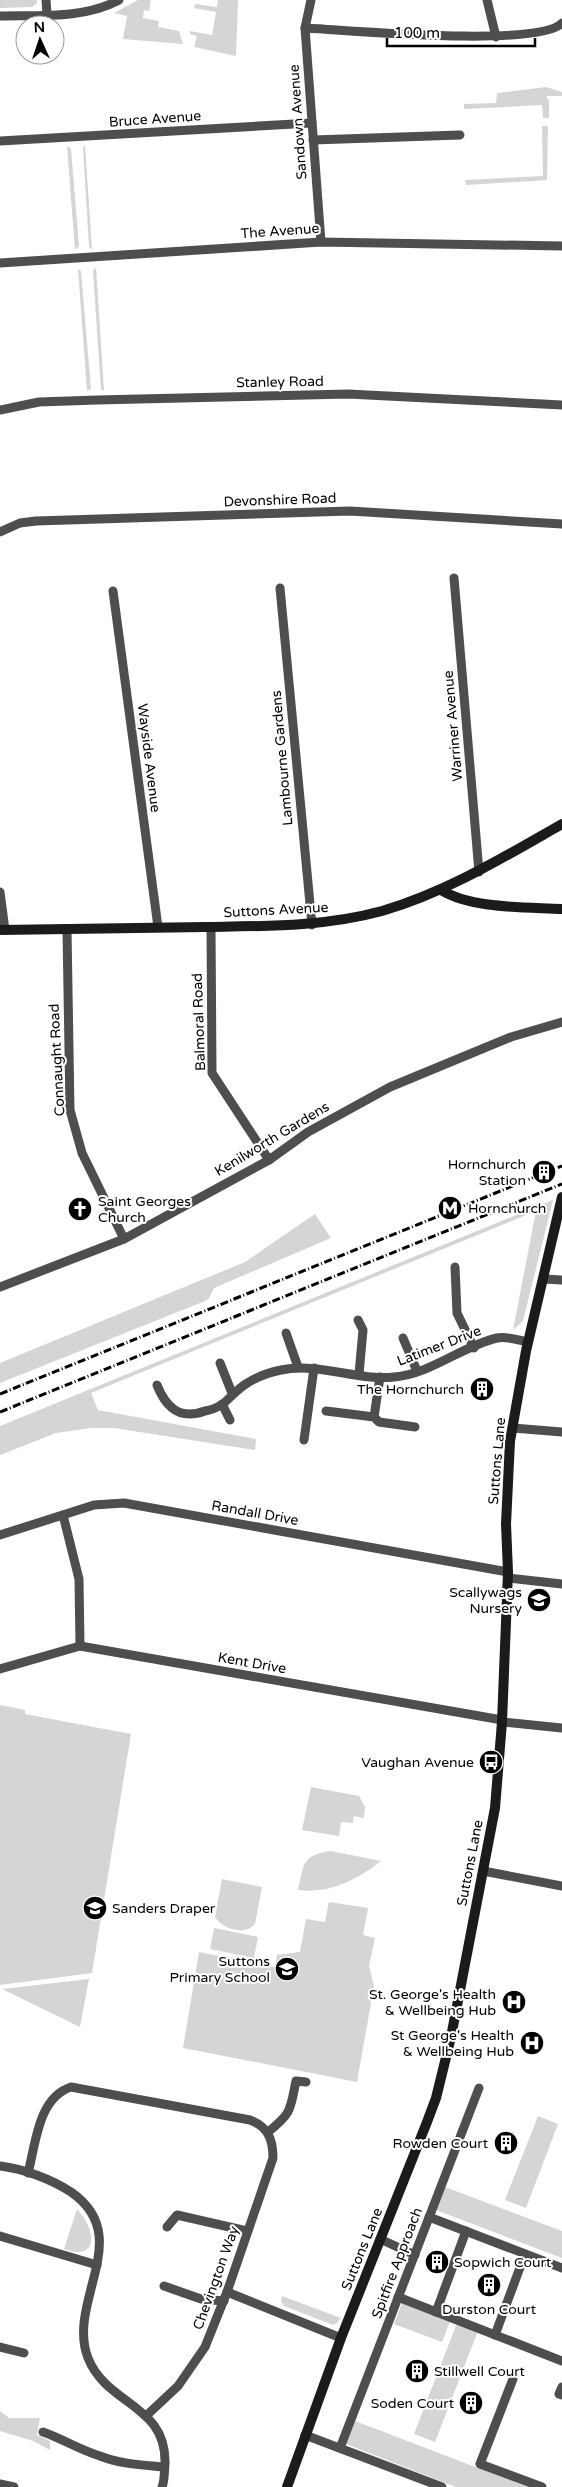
<svg xmlns="http://www.w3.org/2000/svg" width="562" height="2487" font-family="'Varela Round',sans-serif">
<style>
.green{fill:#d5d5d5}
.lines{fill:none;stroke-linecap:round;stroke-linejoin:round}
.street{stroke:#4e4e4e;stroke-width:9}
.secondary{stroke:#1b1b1b;stroke-width:10}
.rail{stroke:#000;stroke-width:3;stroke-dasharray:8 2.5 1 2.5;stroke-linecap:butt}
.labels{text-anchor:middle;dominant-baseline:central;stroke-width:4;stroke-linejoin:round;paint-order:stroke}
.street-label{font-size:14px;fill:#000;stroke:#fff}
.poi-label{font-size:14px;fill:#000;stroke:#fff;text-anchor:end}
</style>
<rect width="100%" height="100%" fill="#fff"/>
<!-- green -->
<g class="green">
<polygon points="0,0 37,0 37,3 32,7 0,8"/>
<polygon points="138,0 151,0 149,11 144,10 143,18 159,21 158,27 179,31 183,44 123,39 127,16 114,13"/>
<polygon points="218,0 238,0 236,56 194,47 197,36 190,34 190,31 212,35 216,12 194,8 195,4 217,7"/>
<polygon points="546,87 562,92 562,96 546,96 549,101 549,118 543,118 542,105 464,109 464,104 496,103 497,93"/>
<polygon points="542,126 548,126 547,180 466,185 465,180 543,176"/>
<polygon points="85,145 92,250 89,246 83,148"/>
<polygon points="67,146 71,149 79,246 75,250"/>
<polygon points="96,267 104,391 101,389 93,271"/>
<polygon points="78,269 81,271 91,389 87,391"/>
<polygon points="553,1200 523,1321 513,1330 536,1211 91,1393 98,1410 256,1439 255,1450 114,1428 91,1428 56,1433 0,1455 0,1426"/>
<polygon points="315,1214 331,1238 214,1288 209,1298 205,1301 0,1383 0,1363 245,1262"/>
<polygon points="0,1705 25,1710 25,1714 131,1734 92,1973 0,1985"/>
<polygon points="311,1787 359,1796 365,1807 364,1818 354,1816 353,1823 341,1822 339,1836 302,1830"/>
<path d="M331,1851L381,1861C357,1880 329,1894 298,1890C304,1864 302,1855 331,1851Z"/>
<path d="M222,1879L262,1887L255,1924C244,1936 223,1929 215,1917Z"/>
<polygon points="329,1902 368,1908 363,1935 375,1938 369,1966 374,1986 357,2082 183,2048 199,1952 275,1967 277,1955 300,1952 306,1919 325,1922"/>
<polygon points="214,1928 258,1937 254,1958 210,1949"/>
<polygon points="89,1979 80,2027 2,1989"/>
<polygon points="538,2116 558,2124 526,2208 505,2200"/>
<polygon points="445,2187 562,2231 562,2258 436,2210"/>
<path d="M77,2209C95,2228 101,2262 64,2249Z"/>
<polygon points="282,2296 341,2318 337,2323 333,2325 284,2306 281,2301"/>
<polygon points="402,2303 450,2321 442,2342 394,2324"/>
<polygon points="457,2323 478,2331 435,2442 414,2434"/>
<polygon points="0,2411 9,2418 40,2418 37,2435 50,2441 50,2450 33,2441 0,2431"/>
<polygon points="355,2421 528,2487 456,2487 346,2444"/>
</g>
<g class="lines">
<!-- street -->
<g class="street">
<polyline points="46,0 47,14"/>
<polyline points="311,0 305,28 321,242"/>
<polyline points="487,0 496,37"/>
<path d="M0,16C39,15 84,19 119,0"/>
<path d="M305,28C346,30 539,48 562,23"/>
<polyline points="313,140 460,135"/>
<polyline points="0,141 312,123"/>
<polyline points="0,263 321,242 562,246"/>
<polyline points="0,410 39,402 97,400 348,394 562,405"/>
<polyline points="0,532 20,523 36,521 350,511 562,524"/>
<polyline points="454,578 479,872"/>
<polyline points="280,588 312,925"/>
<polyline points="113,591 158,927"/>
<polyline points="0,892 5,930"/>
<polyline points="211,927 212,1073 269,1160"/>
<polyline points="67,930 70,1110 82,1153 124,1239"/>
<polyline points="455,1267 457,1313 474,1348"/>
<polyline points="543,1279 562,1280"/>
<polyline points="0,1287 124,1239 269,1160 308,1132 390,1087 511,1037 562,1022"/>
<polyline points="358,1320 363,1330 359,1374"/>
<polyline points="286,1333 298,1367"/>
<polyline points="403,1338 417,1371"/>
<polyline points="220,1363 232,1393"/>
<path d="M157,1385C166,1408 180,1420 205,1411C211,1410 218,1407 223,1404C232,1396 238,1388 249,1382C259,1376 270,1372 281,1370C319,1362 356,1381 394,1377C431,1374 462,1346 497,1338C507,1336 518,1340 528,1342"/>
<polyline points="222,1404 230,1420"/>
<polyline points="326,1411 374,1417 379,1422 415,1427"/>
<polyline points="374,1417 380,1377"/>
<polyline points="513,1428 562,1432"/>
<polyline points="304,1440 314,1368"/>
<polyline points="63,1515 79,1579 80,1646"/>
<polyline points="0,1535 94,1505 124,1503 508,1572"/>
<polyline points="508,1578 562,1584"/>
<polyline points="0,1669 80,1646 502,1720"/>
<polyline points="502,1722 562,1728"/>
<polyline points="483,1871 562,1886"/>
<path d="M268,2132C292,2113 290,2110 296,2081L306,2082"/>
<path d="M0,2166C24,2169 51,2179 71,2192C136,2237 66,2301 88,2358C107,2406 167,2404 165,2464C164,2472 165,2479 162,2487"/>
<path d="M28,2173C36,2143 38,2098 71,2087L250,2120C268,2127 273,2139 273,2158L227,2292L205,2347L178,2386L147,2415"/>
<polyline points="429,2217 562,2268"/>
<polyline points="167,2227 177,2215 247,2231"/>
<polyline points="0,2236 97,2265"/>
<polyline points="380,2239 415,2255"/>
<polyline points="164,2286 201,2299 224,2301"/>
<polyline points="227,2292 341,2338"/>
<polyline points="398,2297 562,2361"/>
<polyline points="436,2312 466,2231"/>
<polyline points="495,2335 525,2254"/>
<polyline points="0,2347 24,2353"/>
<polyline points="513,2379 480,2464 542,2487"/>
<polyline points="562,2387 559,2394 562,2395"/>
<path d="M43,2432C63,2439 80,2450 100,2456C120,2464 143,2465 164,2467"/>
<polyline points="305,2435 442,2487"/>
<polyline points="340,2448 479,2088"/>
<polyline points="0,2484 14,2487"/>
</g>
<!-- secondary -->
<g class="secondary">
<path d="M441,890C472,909 525,907 562,909"/>
<path d="M0,930C68,929 137,928 205,927C265,926 323,927 382,911C447,892 504,857 562,824"/>
<polyline points="287,2487 341,2338 427,2122 436,2098 451,2037 495,1808 502,1722 508,1572 506,1524 510,1441 526,1351 562,1197"/>
</g>
<!-- rail -->
<g class="rail">
<polyline points="0,1394 562,1166"/>
<polyline points="0,1412 562,1184"/>
</g>
</g>
<!-- icons -->
<defs>
<g id="building-disc" transform="scale(1.25)"><circle r="9.5" fill="#000" stroke="#fff"/><path d="M-4-6H4V6H1V3H-1V6H-4ZM-2.5-4.3h1.7v1.8h-1.7ZM.8-4.3h1.7v1.8H.8ZM-2.5-1h1.7V.8h-1.7ZM.8-1h1.7V.8H.8Z" fill="#fff"/></g>
<g id="metro-disc" transform="scale(1.25)"><circle r="9.5" fill="#000" stroke="#fff"/><path d="M-5.5 5V-5H-3L0 0L3-5H5.5V5H3V-.5L0 4L-3-.5V5Z" fill="#fff"/></g>
<g id="church-disc" transform="scale(1.25)"><circle r="9.5" fill="#000" stroke="#fff"/><path d="M-1.2-6h2.4v3.5h3.3v2.4h-3.3V6h-2.4V-.1h-3.3v-2.4h3.3Z" fill="#fff"/></g>
<g id="school-disc" transform="scale(1.25)"><circle r="9.5" fill="#000" stroke="#fff"/><path d="M0-5L7-2L0 1L-7-2ZM-4 1L0 2.5L4 1V4Q0 6-4 4Z" fill="#fff"/></g>
<g id="bus-disc" transform="scale(1.25)"><circle r="9.5" fill="#000" stroke="#fff"/><path d="M-5-6H5V4H4V6H2V4H-2V6H-4V4H-5ZM-3.5-4V0h7V-4ZM-3.5 1.2v1.5H-2V1.2ZM2 1.2v1.5H3.5V1.2Z" fill="#fff"/></g>
<g id="hospital-disc" transform="scale(1.25)"><circle r="9.5" fill="#000" stroke="#fff"/><path d="M-5-5h3v3.5h4V-5h3V5h-3V1.5h-4V5h-3Z" fill="#fff"/></g>
</defs>
<g fill-rule="evenodd">
<use href="#building-disc" x="544" y="1172"/>
<use href="#metro-disc" x="450" y="1208"/>
<use href="#church-disc" x="80" y="1209"/>
<use href="#building-disc" x="482" y="1389"/>
<use href="#school-disc" x="539" y="1600"/>
<use href="#bus-disc" x="491" y="1762"/>
<use href="#school-disc" x="95" y="1908"/>
<use href="#school-disc" x="287" y="1969"/>
<use href="#hospital-disc" x="514" y="2002"/>
<use href="#hospital-disc" x="532" y="2043"/>
<use href="#building-disc" x="506" y="2143"/>
<use href="#building-disc" x="437" y="2262"/>
<use href="#building-disc" x="489" y="2285"/>
<use href="#building-disc" x="417" y="2371"/>
<use href="#building-disc" x="471" y="2403"/>
</g>
<g class="labels">
<!-- street labels -->
<g class="street-label">
<text transform="translate(155 119) rotate(-4)">Bruce Avenue</text>
<text transform="translate(298 122) rotate(-94)">Sandown Avenue</text>
<text transform="translate(280 231) rotate(-4)">The Avenue</text>
<text transform="translate(280 382) rotate(-1)">Stanley Road</text>
<text transform="translate(280 500) rotate(-2)">Devonshire Road</text>
<text transform="translate(453 726) rotate(-95)">Warriner Avenue</text>
<text transform="translate(149 758) rotate(83)">Wayside Avenue</text>
<text transform="translate(282 758) rotate(-95)">Lambourne Gardens</text>
<text transform="translate(276 910) rotate(-3)">Suttons Avenue</text>
<text transform="translate(199 1022) rotate(-92)">Balmoral Road</text>
<text transform="translate(57 1060) rotate(-93)">Connaught Road</text>
<text transform="translate(272 1139) rotate(-31)">Kenilworth Gardens</text>
<text transform="translate(439 1346) rotate(-21)">Latimer Drive</text>
<text transform="translate(497 1461) rotate(-85)">Suttons Lane</text>
<text transform="translate(255 1513) rotate(10)">Randall Drive</text>
<text transform="translate(252 1663) rotate(10)">Kent Drive</text>
<text transform="translate(470 1863) rotate(-79)">Suttons Lane</text>
<text transform="translate(362 2249) rotate(-68)">Suttons Lane</text>
<text transform="translate(397 2263) rotate(-69)">Spitfire Approach</text>
<text transform="translate(216 2278) rotate(-70)">Chevington Way</text>
</g>
<!-- poi labels -->
<g class="poi-label">
<text x="526" y="1164">Hornchurch<tspan x="526" dy="16">Station</tspan></text>
<text x="98" y="1201" text-anchor="start">Saint Georges<tspan x="98" dy="16">Church</tspan></text>
<text x="468" y="1208" text-anchor="start">Hornchurch</text>
<text x="464" y="1389">The Hornchurch</text>
<text x="522" y="1592">Scallywags<tspan x="522" dy="16">Nursery</tspan></text>
<text x="474" y="1762">Vaughan Avenue</text>
<text x="112" y="1908" text-anchor="start">Sanders Draper</text>
<text x="270" y="1961">Suttons<tspan x="270" dy="16">Primary School</tspan></text>
<text x="496" y="1994">St. George's Health<tspan x="496" dy="16">&amp; Wellbeing Hub</tspan></text>
<text x="514" y="2035">St George's Health<tspan x="514" dy="16">&amp; Wellbeing Hub</tspan></text>
<text x="488" y="2143">Rowden Court</text>
<text x="454" y="2262" text-anchor="start">Sopwich Court</text>
<text x="489" y="2309" text-anchor="middle">Durston Court</text>
<text x="434" y="2371" text-anchor="start">Stillwell Court</text>
<text x="454" y="2403">Soden Court</text>
</g>
</g>
<!-- north arrow -->
<g transform="translate(40 40) rotate(357)"><circle r="24" fill="#ffffff" stroke="#999999"/>
<path d="M0-4L9 19L0 12L-9 19Z" fill="#000000"/>
<text y="-8" font-size="14" font-weight="bold" text-anchor="middle" fill="#000000">N</text>
</g>
<!-- scale -->
<path d="M387 38v8h148v-8" fill="none" stroke="#000000" stroke-width="2.5"/>
<text x="394" y="38" font-size="15" fill="#000000" stroke="#ffffff" stroke-width="4" paint-order="stroke">100 m</text>
</svg>
